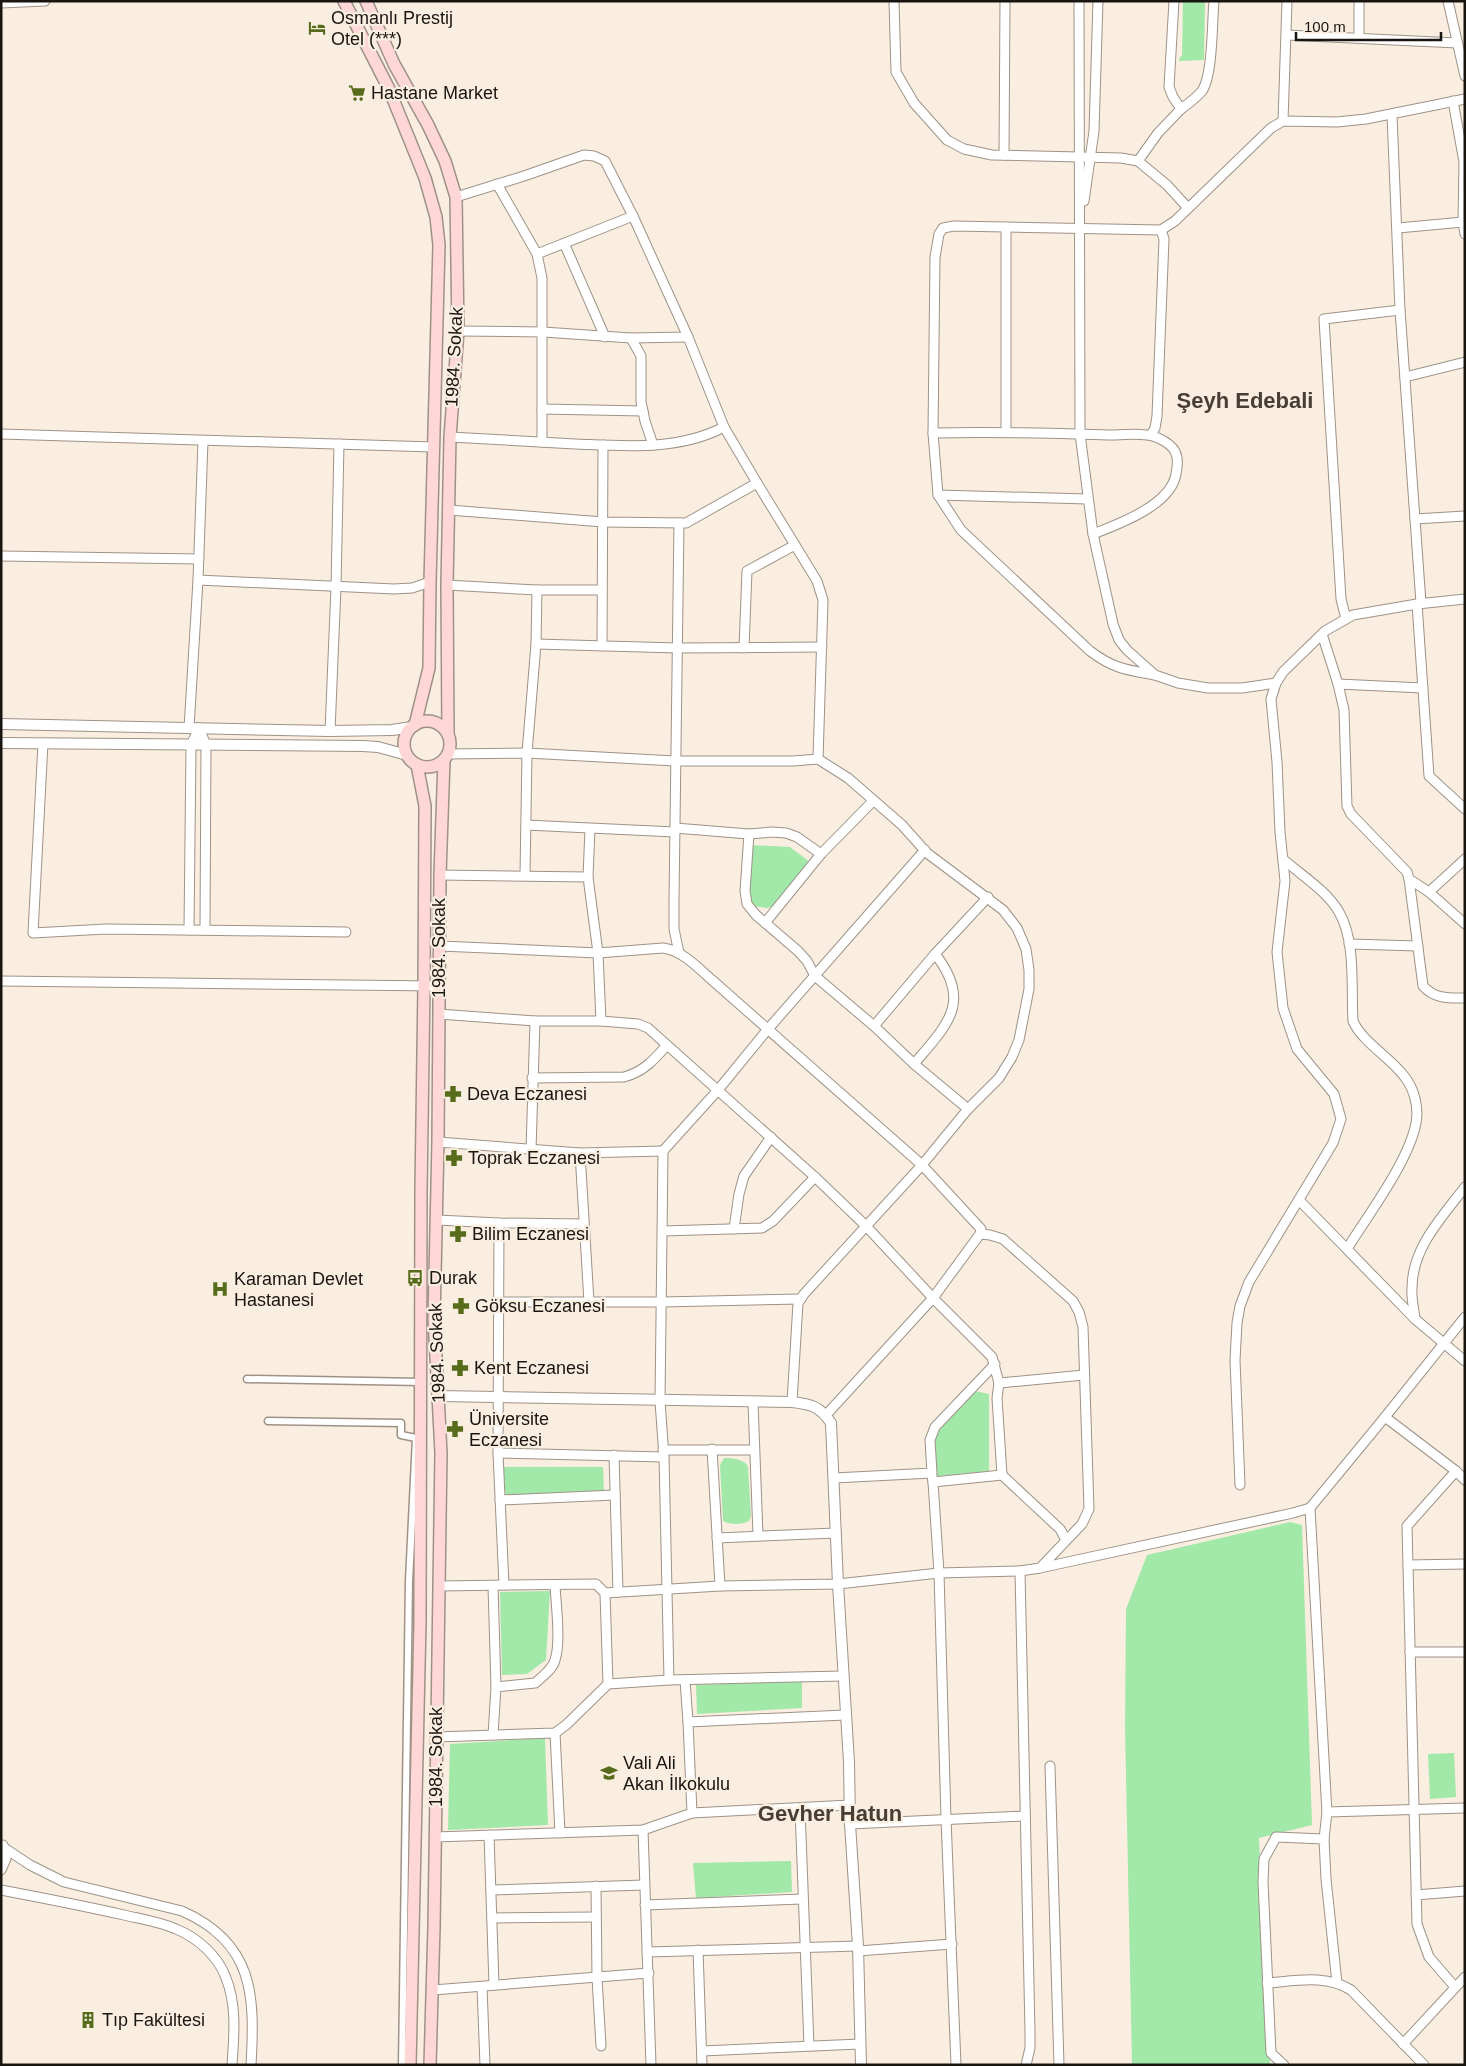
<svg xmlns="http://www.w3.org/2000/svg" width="1466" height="2066" font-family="Arial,sans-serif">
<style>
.green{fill:#a1e8a9}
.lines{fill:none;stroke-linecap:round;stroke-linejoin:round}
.pedestrian-casing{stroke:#9e9287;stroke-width:9}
.minor-casing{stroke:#9e9287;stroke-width:11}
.tertiary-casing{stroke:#9e9287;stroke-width:12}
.secondary-casing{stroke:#9e9287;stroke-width:14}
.pedestrian{stroke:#fff;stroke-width:6}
.minor{stroke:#fff;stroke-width:9}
.tertiary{stroke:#fff;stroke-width:10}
.secondary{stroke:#ffd7d7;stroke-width:11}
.labels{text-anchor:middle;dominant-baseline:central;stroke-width:4.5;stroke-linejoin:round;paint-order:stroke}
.poi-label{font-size:18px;fill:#191511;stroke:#faeee1;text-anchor:start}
.street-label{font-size:18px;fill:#191511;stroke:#faeee1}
.district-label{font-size:22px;font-weight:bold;fill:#483e34;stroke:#faeee1}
</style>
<rect width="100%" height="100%" fill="#faeee1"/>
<!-- green -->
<g class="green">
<polygon points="1183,1 1205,1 1204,60 1179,61 1180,57 1182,56"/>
<polygon points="751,845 790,847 810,862 773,906 768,908 752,906 749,902"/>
<polygon points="975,1391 989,1394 989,1471 938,1476 934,1469 934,1436"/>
<path d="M724,1458C732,1458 745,1459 748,1467L751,1516L749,1521C741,1525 731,1525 723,1521L720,1465Z"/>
<polygon points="503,1467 603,1467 604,1494 506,1498"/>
<polygon points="1290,1522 1302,1525 1312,1825 1259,1838 1270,2065 1132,2065 1125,1727 1126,1609 1147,1555"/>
<polygon points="550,1591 546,1660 527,1674 502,1675 500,1592"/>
<polygon points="802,1681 802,1708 697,1714 696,1685"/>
<polygon points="545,1738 548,1825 448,1830 450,1744"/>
<polygon points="1454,1753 1456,1797 1430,1799 1428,1754"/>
<polygon points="791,1861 792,1892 696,1898 693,1863"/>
</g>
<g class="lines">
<!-- pedestrian casing -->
<g class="pedestrian-casing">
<g id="pedestrian">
<polyline points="247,1379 422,1382"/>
<polyline points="268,1421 401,1423 401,1435 416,1438 409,1581 402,2065"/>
</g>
</g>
<!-- minor casing -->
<g class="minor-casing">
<g id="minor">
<polyline points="894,1 896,72 914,103 947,140 964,149 992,155 1121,158 1138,161 1158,133 1181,109 1173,97 1169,87 1174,1"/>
<polyline points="1079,1 1080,434 1093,534 1113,624 1119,640 1127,650 1155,675 1178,683 1208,688 1242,688 1276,683"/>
<polyline points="1448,1 1465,76"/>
<polyline points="1,3 45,1"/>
<polyline points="1287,35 1457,43"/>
<polyline points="1359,38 1359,1"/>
<polyline points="1453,101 1464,162 1463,222 1465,234"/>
<path d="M1181,109C1188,104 1196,98 1202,91C1213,75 1212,22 1214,1"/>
<polyline points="1392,115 1400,310 1421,603"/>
<polyline points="1283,121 1287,1"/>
<polyline points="1004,155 1005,1"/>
<polyline points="1138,161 1167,185 1188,208"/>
<polyline points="497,184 537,254 542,278 542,442"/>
<polyline points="1084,201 1094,131 1098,1"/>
<polyline points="1398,228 1463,222"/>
<polyline points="564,243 605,337"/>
<polyline points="537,254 633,216"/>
<polyline points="458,331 543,332 631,338 688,337"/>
<polyline points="631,338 641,356 641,402 645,421 653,445"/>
<polyline points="1405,377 1465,362"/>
<polyline points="542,409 643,411"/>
<polyline points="1006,432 1006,227"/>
<path d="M933,433C992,432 1050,433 1109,435C1122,435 1147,432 1158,438C1176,446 1180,455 1176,474C1171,505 1119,524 1093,534"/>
<polyline points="1,434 433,447"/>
<polyline points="1151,435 1155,428 1157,416 1164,239 1161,230"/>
<path d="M450,437C492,439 533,442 575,444C625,446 678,451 724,427L688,337L633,216L605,161L594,156L584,155L524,176L456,197"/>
<polyline points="757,483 817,581 823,600 818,759"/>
<polyline points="938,495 1088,499"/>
<polyline points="449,510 603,522 686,523 757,483 724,427"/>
<polyline points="1415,519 1465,516"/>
<polyline points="679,523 674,900 674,929 679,953"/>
<polyline points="1,556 199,559"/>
<polyline points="198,580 394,589 412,588 430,582"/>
<polyline points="447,585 537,590 602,590"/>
<polyline points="1417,604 1429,776 1465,809"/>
<polyline points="1346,619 1341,599 1324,319 1400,310"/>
<polyline points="1322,634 1338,684 1344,710 1347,806 1351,814 1407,872 1409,879 1429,892 1465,924"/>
<polyline points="536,644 677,648 822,647"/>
<polyline points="602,646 603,445"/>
<polyline points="744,648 747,571 795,545"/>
<path d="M1155,675C1127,670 1114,669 1090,651L961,530L938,495L933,433L935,257L939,234L943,228L954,226L1161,230L1175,221L1271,128L1283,121L1337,122L1366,119L1465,99"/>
<polyline points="1338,684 1423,688"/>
<polyline points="189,728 198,580 203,441"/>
<polyline points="199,728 206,745 205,930"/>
<polyline points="330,731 336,587 339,444"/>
<polyline points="43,743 33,933 106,929 346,932"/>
<polyline points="448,754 527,753 675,761 793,761 818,759 848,778 902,825 927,853 1003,910 1017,928 1026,949 1029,970 1029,989 1019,1040 1012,1057 999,1078 968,1109 922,1165 804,1294 798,1303 792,1402"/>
<polyline points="526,825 675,832"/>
<polyline points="675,828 749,834 772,832 786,833 797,837 821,854"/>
<polyline points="590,829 588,877 598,953 601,1021"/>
<polyline points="749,834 745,891 747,904 756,915 798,951 807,961 815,976 874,1026 914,1064 968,1109"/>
<path d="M1283,859C1301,875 1327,891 1339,912C1356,941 1351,988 1353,1021C1362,1042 1390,1057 1404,1076C1414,1088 1419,1107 1416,1123C1409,1161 1368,1215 1347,1249"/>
<polyline points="440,875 588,877"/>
<polyline points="525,875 527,753 536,644 537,590"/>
<path d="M1409,879L1423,986C1435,999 1448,998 1465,998"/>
<polyline points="1429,892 1465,859"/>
<polyline points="765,923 821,854 873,801"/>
<polyline points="189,930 191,745 199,728"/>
<polyline points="1349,944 1418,946"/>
<path d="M440,946L598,953L663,948C683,951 697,967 712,980L922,1165L981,1229L980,1234L933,1298L826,1415"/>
<polyline points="1,981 439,986"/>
<polyline points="439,1014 535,1021 601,1021 638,1024 648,1028 815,1177 866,1226 933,1298 992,1357 999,1383 997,1398 1002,1475"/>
<polyline points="874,1026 935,954 988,897"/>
<path d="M914,1064C947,1025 973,1002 935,954"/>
<path d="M532,1078L624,1077C643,1072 654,1060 666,1046"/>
<polyline points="438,1142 580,1153 663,1151"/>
<polyline points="531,1150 535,1021"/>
<polyline points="580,1153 589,1302"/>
<polyline points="1299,1200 1415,1319 1465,1361"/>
<polyline points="437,1220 499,1223 584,1224"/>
<polyline points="499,1223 498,1453 504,1585"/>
<polyline points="734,1229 739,1194 744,1176 771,1137"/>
<polyline points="663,1231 762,1228 773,1221 815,1177"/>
<polyline points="500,1302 662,1302 801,1299"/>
<polyline points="1465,1317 1385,1417 1456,1471 1465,1480"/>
<path d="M1415,1319C1414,1309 1411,1298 1412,1288C1412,1248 1442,1217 1465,1187"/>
<polyline points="999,1383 1084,1375"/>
<polyline points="753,1402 758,1535"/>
<polyline points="712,1449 720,1586"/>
<polyline points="663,1450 754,1450"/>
<polyline points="498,1453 664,1457"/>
<polyline points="614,1455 618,1592"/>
<polyline points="932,1476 933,1482 1002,1475 1060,1529 1066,1540"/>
<polyline points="834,1478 932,1473 930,1440 935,1427 995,1364"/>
<polyline points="933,1482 939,1573 946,1819 956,2065"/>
<polyline points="1240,1485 1235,1360 1237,1323 1240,1306 1249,1282 1333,1143 1341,1119 1334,1094 1297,1049 1283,1008 1277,952 1285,881 1280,832 1277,762 1271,699 1276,683 1283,672 1325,631 1353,615 1417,604 1465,599"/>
<polyline points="500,1500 615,1495"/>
<polyline points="1310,1508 1327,1813"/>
<polyline points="717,1538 836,1533"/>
<polyline points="1408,1565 1465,1564"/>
<polyline points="1040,1568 1293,1513 1310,1508 1385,1417"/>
<polyline points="1020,1571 1030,2031 1030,2048 1026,2065"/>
<polyline points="439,1586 596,1584 605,1593 720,1586 838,1584 939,1573 1020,1571 1040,1568 1082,1524 1089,1509 1083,1327 1079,1312 1073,1301 1003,1239 990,1235 980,1234"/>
<polyline points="605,1593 608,1684"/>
<polyline points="1410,1652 1465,1652"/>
<polyline points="669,1680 664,1457 660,1401 663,1151 718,1090 768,1029 925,850"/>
<polyline points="685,1680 688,1722"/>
<path d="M496,1687L535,1683C542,1677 553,1669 555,1660C561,1642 556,1605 555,1585"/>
<polyline points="555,1733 560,1833"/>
<polyline points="493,1735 496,1687 493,1586"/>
<polyline points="436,1737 555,1733 566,1725 608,1684 669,1680 843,1676"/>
<polyline points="1050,1766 1059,2065"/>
<polyline points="800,1809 809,2046"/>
<polyline points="692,1813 688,1722 845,1715"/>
<polyline points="850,1824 1025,1816"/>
<polyline points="643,1830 651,2065"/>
<polyline points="489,1835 494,1985"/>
<polyline points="435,1837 643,1830 692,1813 850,1805"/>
<polyline points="1324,1839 1327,1812 1465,1808"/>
<path d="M3,1847L30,1865L64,1882L182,1911C254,1943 255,1995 251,2065"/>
<polyline points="1,1870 6,1859 3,1845"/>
<polyline points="596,1886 597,1978 601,2046"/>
<path d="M1,1890C43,1898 84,1906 124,1915C141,1919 160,1922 176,1929C198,1938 218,1956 226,1978C237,2005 234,2036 232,2065"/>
<polyline points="491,1890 644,1885"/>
<polyline points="1416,1895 1465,1891"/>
<polyline points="645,1905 802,1899"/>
<polyline points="492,1918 596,1917"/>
<polyline points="698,1950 702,2065"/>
<polyline points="858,1951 952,1944"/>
<polyline points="647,1952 858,1946"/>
<path d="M1267,1983C1295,1981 1326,1974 1351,1990L1424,2065"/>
<polyline points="482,1987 485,2065"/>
<polyline points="1455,1987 1429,1957 1417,1924 1407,1526 1456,1471"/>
<polyline points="433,1990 649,1973"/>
<polyline points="1403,2044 1465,1977"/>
<polyline points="702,2051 860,2044"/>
<polyline points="1284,2065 1271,2053 1263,1882 1264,1859 1276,1837 1324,1839 1326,1879 1337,1983"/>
</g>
</g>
<!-- tertiary casing -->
<g class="tertiary-casing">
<g id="tertiary">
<polyline points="1,724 330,731 392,730 412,727"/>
<polyline points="1,743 363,746 378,747 407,755"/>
<path d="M439,1396L792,1402C810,1404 820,1406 831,1423L838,1584L849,1762L850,1824L858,1946L861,2065"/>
</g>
</g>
<!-- secondary casing -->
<g class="secondary-casing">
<g id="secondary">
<polyline points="344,1 389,89 425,178 436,217 439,245 430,582 429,668 415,725"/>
<polyline points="366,1 394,64 428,125 445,161 456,197 458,331 450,437 447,585 448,733"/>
<circle cx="427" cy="744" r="23"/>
<polyline points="410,2065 420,1622 421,1190 424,986 425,806 417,765"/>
<polyline points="430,2065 434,1927 441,1453 434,1319 438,1142 440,875 444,760"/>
</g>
</g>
<!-- pedestrian -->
<use href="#pedestrian" class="pedestrian"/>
<!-- minor -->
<use href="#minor" class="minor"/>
<!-- tertiary -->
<use href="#tertiary" class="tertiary"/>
<!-- secondary -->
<use href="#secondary" class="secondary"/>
</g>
<!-- icons -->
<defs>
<g id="hotel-bare" transform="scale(1.35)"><path d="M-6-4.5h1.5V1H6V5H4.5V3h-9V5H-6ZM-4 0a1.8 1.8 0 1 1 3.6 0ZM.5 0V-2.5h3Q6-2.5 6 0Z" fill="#566c1b" stroke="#faeee1" stroke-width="2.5" paint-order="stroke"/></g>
<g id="supermarket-bare" transform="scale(1.35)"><path d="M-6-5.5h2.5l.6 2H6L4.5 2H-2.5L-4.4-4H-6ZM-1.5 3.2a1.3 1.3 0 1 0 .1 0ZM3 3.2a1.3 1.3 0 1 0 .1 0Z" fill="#566c1b" stroke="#faeee1" stroke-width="2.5" paint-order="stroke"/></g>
<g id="pharmacy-bare" transform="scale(1.35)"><path d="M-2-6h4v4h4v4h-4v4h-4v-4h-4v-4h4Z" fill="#566c1b" stroke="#faeee1" stroke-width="2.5" paint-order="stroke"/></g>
<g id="bus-bare" transform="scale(1.35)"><path d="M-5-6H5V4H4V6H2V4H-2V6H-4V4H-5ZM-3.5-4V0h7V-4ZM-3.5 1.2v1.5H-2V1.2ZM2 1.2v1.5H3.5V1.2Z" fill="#566c1b" stroke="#faeee1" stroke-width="2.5" paint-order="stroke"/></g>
<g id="hospital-bare" transform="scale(1.35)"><path d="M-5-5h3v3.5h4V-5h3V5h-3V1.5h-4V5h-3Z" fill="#566c1b" stroke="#faeee1" stroke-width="2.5" paint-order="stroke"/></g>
<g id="school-bare" transform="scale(1.35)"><path d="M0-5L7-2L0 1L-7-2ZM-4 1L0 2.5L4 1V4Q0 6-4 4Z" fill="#566c1b" stroke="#faeee1" stroke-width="2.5" paint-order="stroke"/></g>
<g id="building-bare" transform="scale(1.35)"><path d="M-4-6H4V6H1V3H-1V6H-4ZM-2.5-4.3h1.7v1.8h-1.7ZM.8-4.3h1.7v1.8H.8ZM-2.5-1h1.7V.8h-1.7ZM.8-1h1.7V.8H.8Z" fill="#566c1b" stroke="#faeee1" stroke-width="2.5" paint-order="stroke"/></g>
</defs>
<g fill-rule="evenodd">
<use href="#hotel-bare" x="317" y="28"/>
<use href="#supermarket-bare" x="357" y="93"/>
<use href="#pharmacy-bare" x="453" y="1094"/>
<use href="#pharmacy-bare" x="454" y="1158"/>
<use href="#pharmacy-bare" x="458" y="1234"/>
<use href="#bus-bare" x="415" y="1278"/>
<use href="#hospital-bare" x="220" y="1289"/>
<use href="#pharmacy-bare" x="461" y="1306"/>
<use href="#pharmacy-bare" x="460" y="1368"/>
<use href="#pharmacy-bare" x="455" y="1429"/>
<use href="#school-bare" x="609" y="1773"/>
<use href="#building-bare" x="88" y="2020"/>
</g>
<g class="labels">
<!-- poi labels -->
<g class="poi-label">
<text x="331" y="18">Osmanlı Prestij<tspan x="331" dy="21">Otel (***)</tspan></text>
<text x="371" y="93">Hastane Market</text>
<text x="467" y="1094">Deva Eczanesi</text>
<text x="468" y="1158">Toprak Eczanesi</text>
<text x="472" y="1234">Bilim Eczanesi</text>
<text x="429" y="1278">Durak</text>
<text x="234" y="1279">Karaman Devlet<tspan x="234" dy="21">Hastanesi</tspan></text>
<text x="475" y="1306">Göksu Eczanesi</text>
<text x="474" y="1368">Kent Eczanesi</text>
<text x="469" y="1419">Üniversite<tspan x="469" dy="21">Eczanesi</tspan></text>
<text x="623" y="1763">Vali Ali<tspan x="623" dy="21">Akan İlkokulu</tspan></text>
<text x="102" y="2020">Tıp Fakültesi</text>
</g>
<!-- street labels -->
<g class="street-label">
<text transform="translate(454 357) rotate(-87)">1984. Sokak</text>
<text transform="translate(439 948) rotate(-90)">1984. Sokak</text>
<text transform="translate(437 1353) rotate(-92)">1984. Sokak</text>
<text transform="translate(436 1757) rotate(-90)">1984. Sokak</text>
</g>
<!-- district labels -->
<g class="district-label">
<text x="1245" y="400">Şeyh Edebali</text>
<text x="830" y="1813">Gevher Hatun</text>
</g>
</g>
<!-- border -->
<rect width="1466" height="2066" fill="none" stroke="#191511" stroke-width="5"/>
<!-- scale -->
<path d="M1296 32v8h145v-8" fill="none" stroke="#191511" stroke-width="2.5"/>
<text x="1304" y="32" font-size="15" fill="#191511" stroke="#faeee1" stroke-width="4" paint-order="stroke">100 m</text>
</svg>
